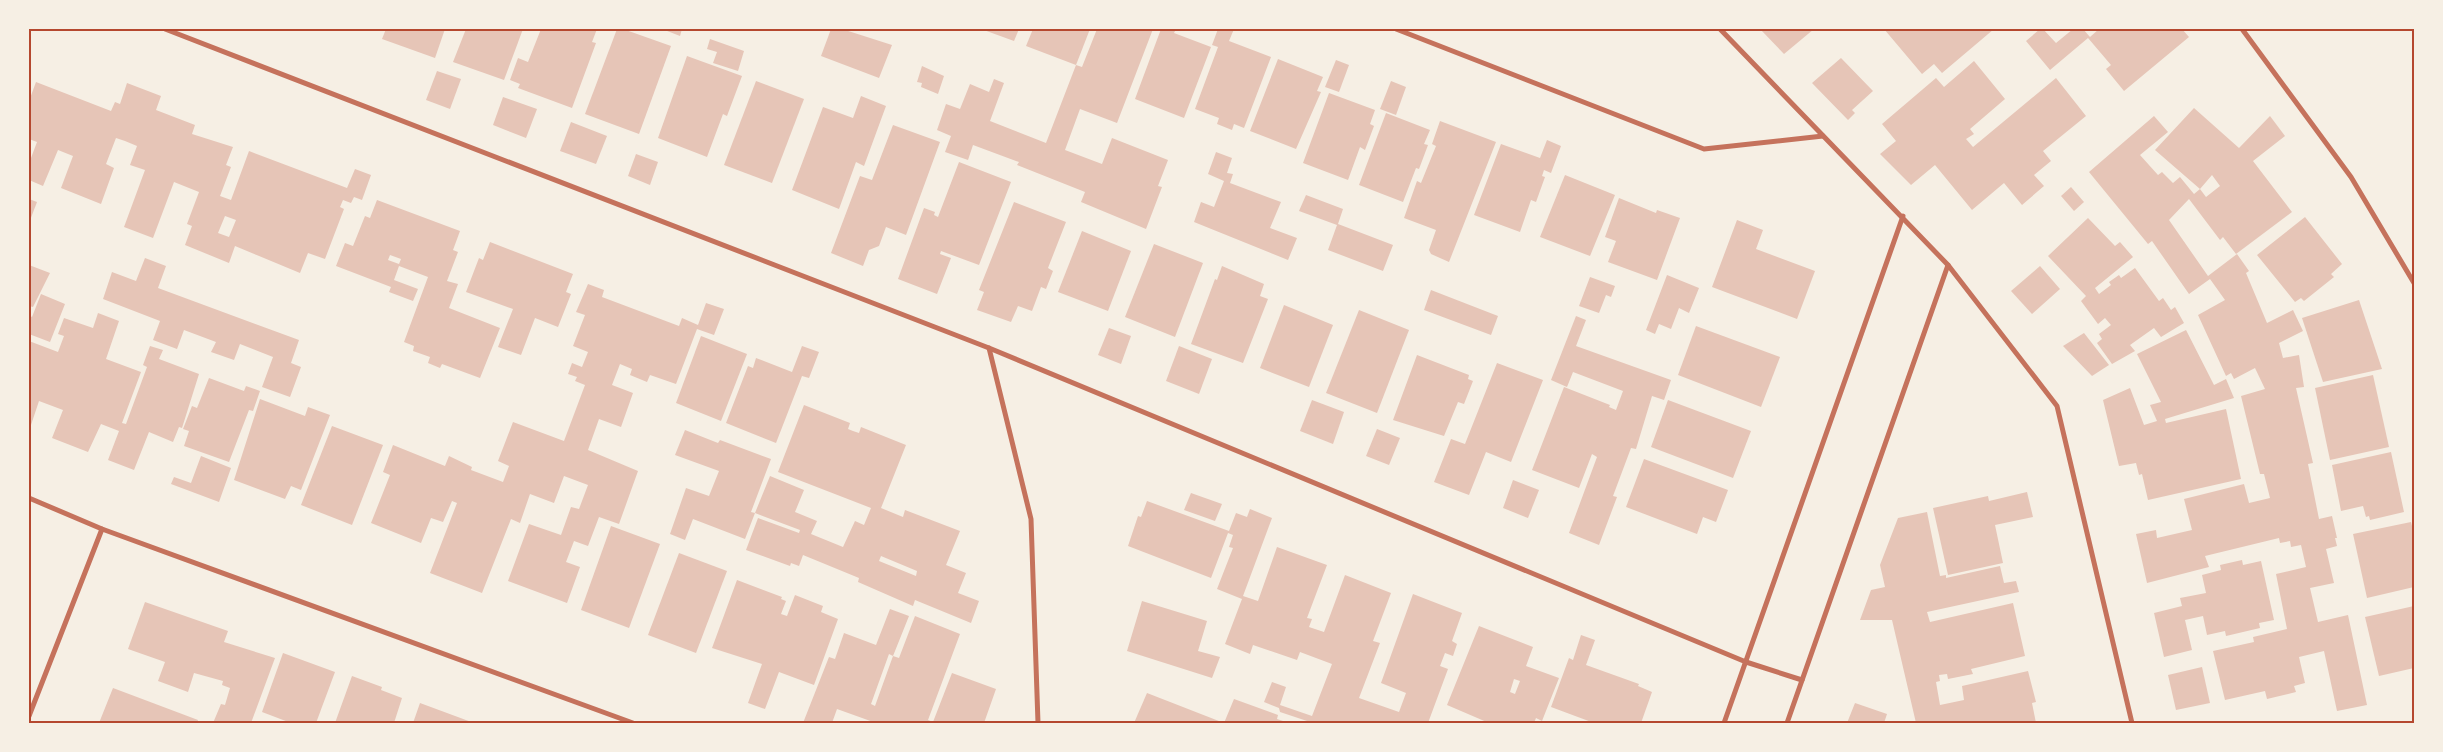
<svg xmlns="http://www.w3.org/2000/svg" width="2443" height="752" font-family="Karla,sans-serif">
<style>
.building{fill:#e6c5b7;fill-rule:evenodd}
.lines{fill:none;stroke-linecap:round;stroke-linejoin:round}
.minor{stroke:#c5725c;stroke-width:5}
.neatline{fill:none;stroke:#b5482f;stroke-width:2}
</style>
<rect width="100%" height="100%" fill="#f6efe4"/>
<!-- building -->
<g class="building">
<polygon points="386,29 445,29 435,58 382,39"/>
<polygon points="466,29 523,29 504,80 453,62"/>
<polygon points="541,29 597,29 592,42 596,43 572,108 518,88 520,84 510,80 518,58 528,62"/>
<polygon points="617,29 623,29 671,46 639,134 585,114"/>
<polygon points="662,29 682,29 680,36"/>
<polygon points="831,29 842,29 892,45 879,78 821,56"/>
<polygon points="981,29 1019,29 1014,41"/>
<polygon points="1033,29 1090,29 1076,65 1026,46"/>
<polygon points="1097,29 1153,29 1117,123 1080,109 1065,150 1102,164 1112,138 1168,160 1158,186 1162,187 1146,229 1081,202 1085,192 1017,165 1019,162 973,145 968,160 945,152 951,136 937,130 946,104 960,109 970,84 989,92 994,79 1004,83 990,121 1046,143 1076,65 1082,67"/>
<polygon points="1161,29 1176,29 1174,33 1211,47 1184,118 1135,99"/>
<polygon points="1218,29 1234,29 1229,41 1271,57 1244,128 1234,124 1232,130 1217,124 1219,118 1195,109 1218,47 1212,45"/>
<polygon points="1760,29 1814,29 1784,54"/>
<polygon points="1884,29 1994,29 1942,73 1934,64 1922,74"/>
<polygon points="2040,29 2043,29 2056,43 2073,29 2083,29 2090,37 2099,29 2182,29 2189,37 2124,91 2106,69 2111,65 2088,38 2050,70 2026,41"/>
<polygon points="710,39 744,51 738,71 713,63 717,52 707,49"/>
<polygon points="687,56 742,76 727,116 723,114 707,157 658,138"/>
<polygon points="1841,58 1873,91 1852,110 1855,113 1848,120 1812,83"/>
<polygon points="1278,59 1323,77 1317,91 1321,92 1296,149 1250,131"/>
<polygon points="1336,60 1349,65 1339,92 1325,87"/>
<polygon points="1974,61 2005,99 1970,129 1974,134 1966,139 1973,147 2056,78 2086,116 2043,151 2051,161 2034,175 2044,186 2022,205 2004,183 1972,210 1935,165 1911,185 1880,154 1896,141 1882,124 1936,78 1944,87"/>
<polygon points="922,66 944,76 938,94 921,87 922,83 917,82"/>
<polygon points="437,71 461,79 450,109 426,100"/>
<polygon points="756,81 804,99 772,183 724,165"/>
<polygon points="1391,81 1406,87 1396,115 1380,109"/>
<path d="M36,82L111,111L115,102L120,104L127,83L161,96L156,110L195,125L192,134L233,147L226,165L231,167L220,196L231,200L249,151L347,188L355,169L371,175L362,200L354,197L351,203L343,200L340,207L344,209L325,259L308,253L300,273L235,246L229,263L185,245L192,226L187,224L199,192L174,182L153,238L124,227L145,170L130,165L137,146L125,141L116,138L106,164L114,168L101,204L61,188L73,156L58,150L43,186L29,180V157L31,158L37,142L29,139V101ZM225,216L236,220L229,237L218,233Z"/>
<polygon points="1329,93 1375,110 1370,124 1374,126 1365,150 1360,147 1348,180 1303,163"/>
<polygon points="861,96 886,106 864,166 856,162 839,209 792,190 823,107 853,118"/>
<polygon points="503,97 537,109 526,138 493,125"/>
<polygon points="2194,108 2239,148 2270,116 2285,136 2253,161 2292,212 2236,254 2223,237 2220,240 2189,199 2169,220 2208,276 2237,254 2249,271 2246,273 2267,323 2293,310 2303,331 2279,343 2283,358 2299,355 2304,387 2296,388 2313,463 2308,464 2319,519 2332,516 2337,538 2335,538 2337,546 2326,549 2334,583 2310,588 2318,622 2348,615 2367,705 2337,711 2324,651 2299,657 2305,683 2294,686 2296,692 2267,699 2265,691 2225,700 2213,651 2254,642 2253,637 2287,629 2276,574 2306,567 2301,545 2291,547 2290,541 2280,543 2279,538 2205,556 2209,567 2147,583 2136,534 2156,530 2157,538 2192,530 2184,499 2244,484 2249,503 2270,498 2264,474 2260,474 2241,396 2265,389 2255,368 2234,379 2231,373 2226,376 2198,315 2225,300 2210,279 2189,294 2152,241 2148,244 2089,172 2154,116 2168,132 2140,155 2158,175 2162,172 2173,183 2180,177 2194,194 2200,189 2206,197 2220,186 2212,175 2200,189 2155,150"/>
<polygon points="1386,113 1430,130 1424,144 1428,145 1419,169 1416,168 1403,202 1359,185"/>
<polygon points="1440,121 1496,142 1449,262 1431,254 1429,250 1436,230 1404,218 1417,181 1421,183 1436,146 1432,144"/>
<polygon points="571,122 607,136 596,164 560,151"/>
<polygon points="893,125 940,142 906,235 886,227 879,246 869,250 863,266 831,253 860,176 872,180"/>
<polygon points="1547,140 1561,146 1551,173 1544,170 1542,176 1545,177 1536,202 1531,200 1520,232 1474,215 1501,144 1540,158"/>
<polygon points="1216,152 1232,158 1227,173 1233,174 1230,183 1281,202 1270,228 1297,238 1288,260 1194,222 1201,202 1214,207 1224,181 1208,174"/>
<polygon points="636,154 658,162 650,185 628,176"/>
<polygon points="959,162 1011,182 979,265 941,251 940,254 951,258 937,294 898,279 924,208 935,212 934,215 938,217"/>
<polygon points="1565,175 1615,195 1590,256 1540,237"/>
<polygon points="2071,187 2084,202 2074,211 2061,196"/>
<polygon points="1306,195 1343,209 1338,224 1393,245 1383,271 1328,250 1337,225 1299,211"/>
<polygon points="1619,198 1656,213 1657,210 1680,218 1657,280 1608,262 1616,241 1605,237"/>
<polygon points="29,199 37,202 29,223"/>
<path d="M377,200L460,231L453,250L458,252L447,281L458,284L449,308L500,328L480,378L442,364L440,368L428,363L430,357L413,351L414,346L404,342L428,277L399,266L394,280L418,289L413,301L389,292L391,287L336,266L345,243L353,246L365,216L370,218ZM390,255L401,259L399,264L388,260Z"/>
<polygon points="1014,202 1066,222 1048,268 1053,271 1046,289 1041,287 1032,311 1018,306 1011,322 977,310 984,292 979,290"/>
<polygon points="2305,217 2342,264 2331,274 2334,277 2304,301 2301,298 2295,302 2257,255"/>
<polygon points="2088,218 2115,246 2120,242 2133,257 2095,288 2099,294 2111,285 2109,282 2119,275 2121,278 2135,268 2159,301 2163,298 2171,310 2175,307 2184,323 2161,337 2154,328 2130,345 2135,351 2112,364 2097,343 2102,339 2099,334 2111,325 2105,318 2098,324 2081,301 2086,296 2048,256"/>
<polygon points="1737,220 1763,230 1756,249 1815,271 1797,319 1712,287"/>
<polygon points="1082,231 1131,251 1108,311 1058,292"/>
<polygon points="490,242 573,274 566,292 571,294 558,327 535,318 521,355 498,347 513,309 466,292 479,258 483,260"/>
<polygon points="1154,244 1203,263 1175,337 1125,317"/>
<polygon points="145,258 166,266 158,288 299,340 291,363 301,367 290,397 262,387 273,357 240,344 234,360 211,352 216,342 184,330 177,349 153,340 160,321 103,299 112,272 136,281"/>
<polygon points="29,265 50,273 33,307 29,306"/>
<polygon points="1222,266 1264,284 1260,296 1268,299 1243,363 1191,344 1215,279 1217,280"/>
<polygon points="2040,266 2060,289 2032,314 2011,291"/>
<polygon points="1667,275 1699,288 1689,313 1679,308 1671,329 1659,324 1655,334 1646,330"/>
<polygon points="1590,277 1615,286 1611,297 1606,295 1599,313 1579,306"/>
<polygon points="588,284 604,290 602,297 679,326 682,318 698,325 706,303 724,309 714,335 697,329 676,384 650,375 647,382 630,375 632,369 620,364 612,385 633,393 621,427 599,419 588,450 638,471 619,524 599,517 588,546 574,541 566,562 580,567 567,603 508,581 529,524 561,535 571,507 579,509 588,485 564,476 554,503 530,494 520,523 511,519 482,593 430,573 457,503 452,501 443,522 431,518 421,543 371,523 390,475 383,472 393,445 445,466 449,456 472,467 471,470 503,482 509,466 498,461 513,422 564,441 585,385 575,381 577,377 568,374 572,363 582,367 588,352 573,346 585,315 576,312"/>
<polygon points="1431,290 1498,316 1491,335 1424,310"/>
<polygon points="41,294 65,304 50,342 29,334 29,315 32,317"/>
<polygon points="2359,300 2382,369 2323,382 2302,318"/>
<polygon points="1284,305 1333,325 1309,387 1260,368"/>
<polygon points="1359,310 1409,330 1377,413 1326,393"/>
<polygon points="98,313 119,321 106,359 141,372 122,423 126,424 147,367 143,365 150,346 163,350 159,359 199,374 182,428 179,427 173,442 149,432 134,470 108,460 119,431 101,424 88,452 52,438 63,410 39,401 29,431 29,341 58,352 64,336 58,334 64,318 93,328"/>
<polygon points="1576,316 1586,320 1576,346 1671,380 1664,400 1652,396 1636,449 1631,448 1613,496 1617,497 1599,545 1569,533 1597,457 1592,454 1579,488 1532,470 1564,387 1610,405 1609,407 1616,410 1623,391 1573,372 1567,387 1551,380"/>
<polygon points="1696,326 1780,357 1761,407 1678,375"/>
<polygon points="1109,328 1131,336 1121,364 1098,355"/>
<polygon points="2186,330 2214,385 2226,379 2234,398 2165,419 2166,423 2226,409 2241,479 2148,500 2142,474 2139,475 2136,463 2119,466 2103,400 2130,388 2144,425 2157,421 2150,405 2161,402 2137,354"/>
<polygon points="2084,333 2109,365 2092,376 2063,346"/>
<polygon points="701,336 747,354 721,421 676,403"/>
<polygon points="802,346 819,352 809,378 802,376 776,443 726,423 748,366 753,368 756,358 792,372"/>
<polygon points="1179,346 1212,359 1199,394 1166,381"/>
<polygon points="1417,355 1469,375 1468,379 1473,381 1464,404 1458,402 1444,436 1393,420"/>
<polygon points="1497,363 1543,380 1511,462 1486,452 1469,495 1434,482 1451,439 1465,444"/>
<polygon points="2373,375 2389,447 2330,460 2315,388"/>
<polygon points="209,378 244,391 246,386 260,391 253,411 249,410 229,462 184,446 189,431 183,429 192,406 197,408"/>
<polygon points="260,399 305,416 308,407 330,415 301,490 291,486 285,499 234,480"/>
<polygon points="1312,400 1344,412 1333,444 1300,431"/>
<polygon points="1668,400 1751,431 1733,478 1651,447"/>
<path d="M804,405L850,423L848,429L853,431L859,433L861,427L906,445L881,508L903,517L905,510L960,531L946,565L966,573L958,593L979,601L971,623L915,600L913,606L858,582L859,578L803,555L799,566L791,563L790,566L746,550L758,518L799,533L800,530L755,513L770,476L804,490L795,512L817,521L811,534L843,547L855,521L864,525L871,508L778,472ZM881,556L917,571L916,576L879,561Z"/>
<polygon points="332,426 383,445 352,525 301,505"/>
<polygon points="1377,429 1400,438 1389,465 1366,456"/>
<polygon points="685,430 718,443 720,440 771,459 751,512 755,513 745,539 693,519 685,540 670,534 686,488 709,496 719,471 675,455"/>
<polygon points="2391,452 2404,512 2370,520 2369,516 2366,517 2363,506 2341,511 2332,465"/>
<polygon points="201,456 231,468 219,502 171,484 174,477 191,483"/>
<polygon points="1644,459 1728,490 1716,522 1703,517 1697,534 1626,507"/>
<polygon points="1513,480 1539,490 1528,518 1503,508"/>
<polygon points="2027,492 2033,517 1995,525 2003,563 1948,575 1933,508 1988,496 1989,501"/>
<polygon points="1191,493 1222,504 1215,521 1184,510"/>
<polygon points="1147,501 1229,531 1236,513 1247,517 1250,509 1272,518 1243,596 1258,601 1277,547 1327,565 1307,618 1312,619 1309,627 1324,632 1345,575 1391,593 1373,641 1380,643 1359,698 1399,712 1406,693 1381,683 1413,594 1462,613 1452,641 1457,644 1453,656 1445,653 1440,666 1448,669 1428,723 1313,723 1280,712 1279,708 1264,702 1272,682 1286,687 1280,705 1312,716 1332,664 1300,652 1297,660 1253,645 1250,654 1225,644 1242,599 1217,589 1233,548 1229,547 1233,535 1228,533 1211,578 1128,546 1138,516 1141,517"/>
<polygon points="1927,512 1940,576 1946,575 1946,578 2000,566 2004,583 2016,581 2019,592 1927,612 1930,622 2013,603 2025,656 1971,669 1973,674 1948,679 1947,674 1939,675 1940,681 1936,682 1940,705 1964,700 1962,686 2028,671 2036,702 2032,703 2036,723 1916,723 1892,620 1860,620 1871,590 1885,587 1880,565 1898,518"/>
<polygon points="2411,522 2414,534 2414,587 2367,598 2353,534"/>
<polygon points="611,526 660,544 629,628 581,610"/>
<polygon points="679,553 727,571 696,653 648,635"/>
<polygon points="2242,560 2243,565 2261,561 2274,620 2259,623 2260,628 2226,636 2225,631 2207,635 2203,616 2185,620 2192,650 2164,657 2154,613 2182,606 2180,598 2206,593 2202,575 2221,570 2220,565"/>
<polygon points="737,580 782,597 781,599 786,601 781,614 787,616 795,595 823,606 821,612 838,619 814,685 779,672 765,709 748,703 762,664 712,648"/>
<polygon points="1142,601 1207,621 1198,651 1220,657 1212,678 1127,651"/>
<polygon points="145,602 228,631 224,642 275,658 251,723 213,723 221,704 225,705 230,688 222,685 223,681 194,673 188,692 158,681 165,662 128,649"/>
<polygon points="2414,606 2414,668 2379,676 2365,617"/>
<path d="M890,609L909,616L893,656L899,658L915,616L960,634L928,720L933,722L952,673L996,689L984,723H876L837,709L832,723H803L829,657L835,659L844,633L876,645ZM889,654L893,656L875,706L871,704Z"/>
<path d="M1479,626L1533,647L1526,666L1559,678L1542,721L1536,718L1534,723H1489L1447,705ZM1514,679L1520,681L1515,694L1510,692Z"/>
<polygon points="1581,635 1595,640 1586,665 1639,684 1638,686 1652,692 1641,723 1594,723 1551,707 1569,658 1573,660"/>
<polygon points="283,653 335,672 316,723 291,723 262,712"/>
<polygon points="2202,667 2210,703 2176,710 2168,675"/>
<polygon points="352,676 382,687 381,690 402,698 394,723 335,723"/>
<polygon points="113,688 198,720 197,723 99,723"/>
<polygon points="1147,693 1224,723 1134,723"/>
<polygon points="1234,699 1278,715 1277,719 1289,723 1224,723"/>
<polygon points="420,703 474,723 413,723"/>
<polygon points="1855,703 1887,714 1884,723 1847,723"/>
</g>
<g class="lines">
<!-- minor -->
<g class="minor">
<polyline points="165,29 989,348 1746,662 1802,680"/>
<polyline points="1396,29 1704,149 1823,136"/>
<polyline points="1720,29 1948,265 2057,406 2132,723"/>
<polyline points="2242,29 2351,177 2414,283"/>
<polyline points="989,348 1031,519 1038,723"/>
<polyline points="29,498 102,529 633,723"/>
<polyline points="29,716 102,529"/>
<polyline points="1724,723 1903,216"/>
<polyline points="1787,723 1948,265"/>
</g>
</g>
<!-- border -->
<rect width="2443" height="752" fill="none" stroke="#f6efe4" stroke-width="60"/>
<rect x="30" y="30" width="2383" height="692" class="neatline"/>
</svg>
